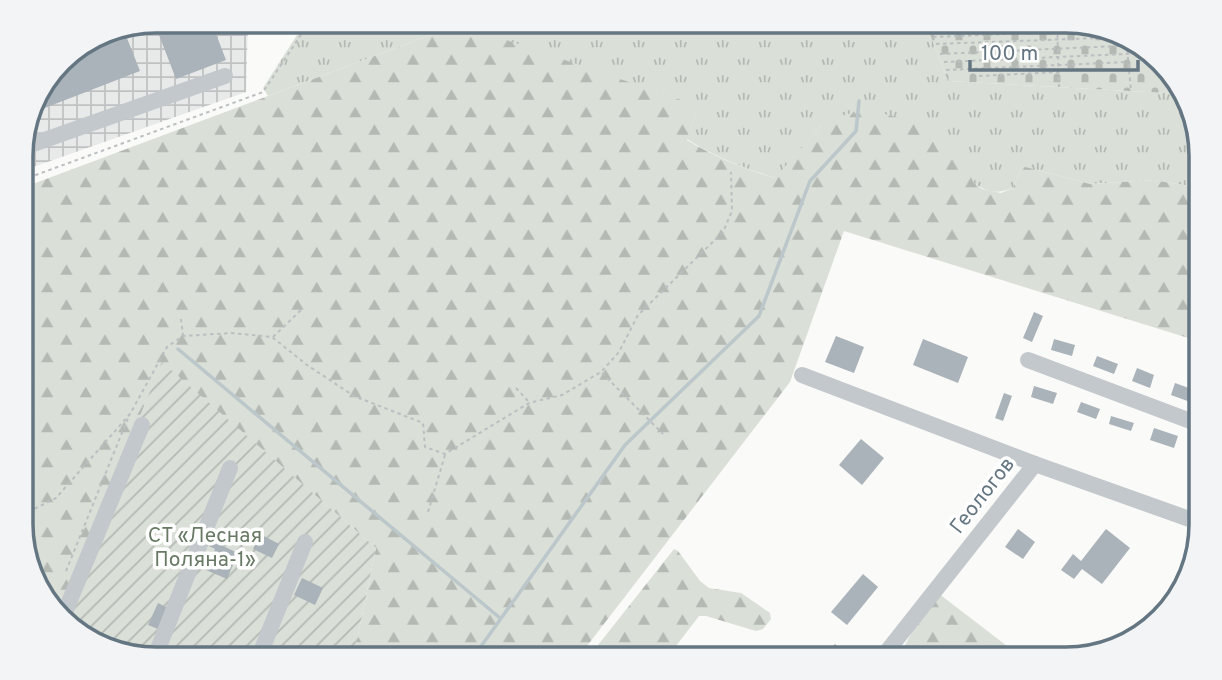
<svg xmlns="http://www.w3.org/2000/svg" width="1222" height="680" font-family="Overpass,sans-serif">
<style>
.industrial{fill:url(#industrial-grid)}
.grass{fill:url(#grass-tufts)}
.forest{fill:url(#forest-firs)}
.cemetery{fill:url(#cemetery-stones)}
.garden{fill:url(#garden-furrows)}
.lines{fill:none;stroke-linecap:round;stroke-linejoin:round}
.stream{stroke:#bbc7cb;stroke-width:3.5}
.building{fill:#aab3b9}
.path{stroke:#bbbfc2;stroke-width:2;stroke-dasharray:3.5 3.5;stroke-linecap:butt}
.minor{stroke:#c3c8cc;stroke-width:16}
.labels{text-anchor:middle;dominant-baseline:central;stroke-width:7;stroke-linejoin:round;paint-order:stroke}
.street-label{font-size:21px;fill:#657683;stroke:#fff}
.park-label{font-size:21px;fill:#687a64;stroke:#fff}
.rim{fill:none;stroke:#657683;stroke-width:3.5}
</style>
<defs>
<pattern id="industrial-grid" width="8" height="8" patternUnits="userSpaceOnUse" patternTransform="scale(1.75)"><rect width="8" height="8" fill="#e8e9e9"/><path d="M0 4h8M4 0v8" fill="none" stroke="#c0c1c2"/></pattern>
<pattern id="grass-tufts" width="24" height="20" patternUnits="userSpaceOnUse" patternTransform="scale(1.75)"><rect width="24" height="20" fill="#dadfd7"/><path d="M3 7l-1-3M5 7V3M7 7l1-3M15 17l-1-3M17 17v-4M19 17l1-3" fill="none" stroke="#b4b9b4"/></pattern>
<pattern id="forest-firs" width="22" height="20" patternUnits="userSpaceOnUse" patternTransform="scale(1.75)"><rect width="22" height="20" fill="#dadfd7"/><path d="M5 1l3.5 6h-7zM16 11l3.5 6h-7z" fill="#b4b9b4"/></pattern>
<pattern id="cemetery-stones" width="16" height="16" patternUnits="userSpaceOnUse" patternTransform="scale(1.75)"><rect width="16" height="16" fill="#dadfd7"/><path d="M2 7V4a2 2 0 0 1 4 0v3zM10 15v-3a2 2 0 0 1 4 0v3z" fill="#b4b9b4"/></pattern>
<pattern id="garden-furrows" width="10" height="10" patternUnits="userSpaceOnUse" patternTransform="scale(1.75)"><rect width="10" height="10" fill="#dadfd7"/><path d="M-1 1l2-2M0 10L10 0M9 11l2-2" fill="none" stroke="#b4b9b4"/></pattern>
</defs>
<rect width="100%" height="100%" fill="#fafaf8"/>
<!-- industrial -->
<polygon class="industrial" points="156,21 248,21 246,92 22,171 22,139 67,55"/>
<!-- grass -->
<path class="grass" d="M306,21H925L948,81L1183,94L1201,147V188L1153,180L1090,184L1022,166L1013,188C997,194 987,193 973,182L822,125L776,178C745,169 715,157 687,139L696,114L460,24L268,96L263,88Z"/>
<!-- forest -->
<g class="forest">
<path d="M460,24L693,104L696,114L687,140C715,157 744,169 775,178L822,125L847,114L878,112L927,126L958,145L973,182L982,189L1001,193L1013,188L1022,166L1090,184L1153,180L1201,188V342L844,231L790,382L577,659H353L376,548L162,363L59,614L44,599L22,542V188Z"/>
<polygon points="674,549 678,551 700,581 709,588 741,593 770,613 771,619 763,629 756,631 706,616 699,616 666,659 587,659"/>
<polygon points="938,593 1024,659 898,659 915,626"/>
</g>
<!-- cemetery -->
<polygon class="cemetery" points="925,21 1066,21 1133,39 1178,81 1183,94 948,81"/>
<!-- garden -->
<polygon class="garden" points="162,362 376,548 353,659 156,659 89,641 59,614"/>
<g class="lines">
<!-- stream -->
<g class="stream">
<polyline points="178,349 500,618"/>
<polyline points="472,659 625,445 759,316 810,181 856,131 859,101"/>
</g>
</g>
<!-- building -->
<g class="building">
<polygon points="211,21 226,60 176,79 154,22"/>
<polygon points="125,33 140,71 37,111 67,55"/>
<polygon points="1034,312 1043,316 1032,342 1023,338"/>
<polygon points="836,336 864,347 854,373 825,362"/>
<polygon points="923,339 968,357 958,383 913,365"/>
<polygon points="1054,339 1075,345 1072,356 1051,350"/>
<polygon points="1097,356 1118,364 1114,374 1093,366"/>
<polygon points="1137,368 1154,375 1150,388 1132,381"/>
<polygon points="1175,383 1197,391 1193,403 1171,395"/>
<polygon points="1034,386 1057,393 1053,404 1031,397"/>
<polygon points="1004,393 1012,396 1003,421 995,418"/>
<polygon points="1081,402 1100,409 1096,419 1077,412"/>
<polygon points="1111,416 1134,423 1131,431 1109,424"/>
<polygon points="1154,428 1178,436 1174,448 1150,440"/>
<polygon points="861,439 884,458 862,485 839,465"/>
<polygon points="1196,457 1201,459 1200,479 1189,475"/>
<polygon points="1018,529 1035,542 1023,559 1005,547"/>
<polygon points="1106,529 1130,548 1102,584 1082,569 1074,579 1061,570 1073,554 1081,561"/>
<polygon points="260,534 279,544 272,558 253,549"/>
<polygon points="213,536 224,542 223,546 238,553 227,579 206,570 215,549 209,546"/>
<polygon points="863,574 878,587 847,625 831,612"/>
<polygon points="302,578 323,588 315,605 294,595"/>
<polygon points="158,603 168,608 158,629 148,625"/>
<polygon points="835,644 853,659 837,659 828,652"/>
</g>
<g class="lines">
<!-- path -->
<g class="path">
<polyline points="928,21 934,21"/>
<polyline points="1057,21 1059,87"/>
<polyline points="930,29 1072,22"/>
<polyline points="933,37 1101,30"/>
<polyline points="936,44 1126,37 1131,91"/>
<polyline points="940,54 1140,45"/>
<polyline points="944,62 1148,53"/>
<polyline points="946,70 1127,62"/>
<polyline points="979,76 1059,72"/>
<polyline points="22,180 263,92 310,21"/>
<polyline points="181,319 183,335"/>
<polyline points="273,337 301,310"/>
<polyline points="602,373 663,434"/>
<polyline points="516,388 529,402"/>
<polyline points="428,512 445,455"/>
<polyline points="22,515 56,498 130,414 167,347 183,336 231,333 272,337 307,365 354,396 423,423 425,447 445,454 529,403 562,395 601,372 619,352 638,315 723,232 732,211 731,172"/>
<polyline points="66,571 128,418"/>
</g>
<!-- minor -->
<g class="minor">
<polyline points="22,148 225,76"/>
<polyline points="1028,360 1201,425"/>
<polyline points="802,375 1035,464"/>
<polyline points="63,617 142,425"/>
<polyline points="154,659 230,468"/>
<polyline points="258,659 305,542"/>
<polyline points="342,659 344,656"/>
<polyline points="881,659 1035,464 1192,520 1201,522"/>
</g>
</g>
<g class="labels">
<!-- street labels -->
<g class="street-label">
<text transform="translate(983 496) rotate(-52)">Геологов</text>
</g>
<!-- park labels -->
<g class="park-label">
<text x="205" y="536">СТ «Лесная<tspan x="205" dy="24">Поляна-1»</tspan></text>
</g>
</g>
<!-- crop -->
<path d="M0 0H1222V680H0ZM156 33H1066A123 123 0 0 1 1189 156V524A123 123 0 0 1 1066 647H156A123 123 0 0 1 33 524V156A123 123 0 0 1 156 33Z" fill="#f3f4f5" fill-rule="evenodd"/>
<path class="rim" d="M156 33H1066A123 123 0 0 1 1189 156V524A123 123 0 0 1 1066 647H156A123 123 0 0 1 33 524V156A123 123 0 0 1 156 33Z"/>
<!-- scale -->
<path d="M970 60v10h168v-10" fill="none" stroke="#657683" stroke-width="3.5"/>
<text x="981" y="60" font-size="21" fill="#657683" stroke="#ffffff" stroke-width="5" paint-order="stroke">100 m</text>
</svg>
